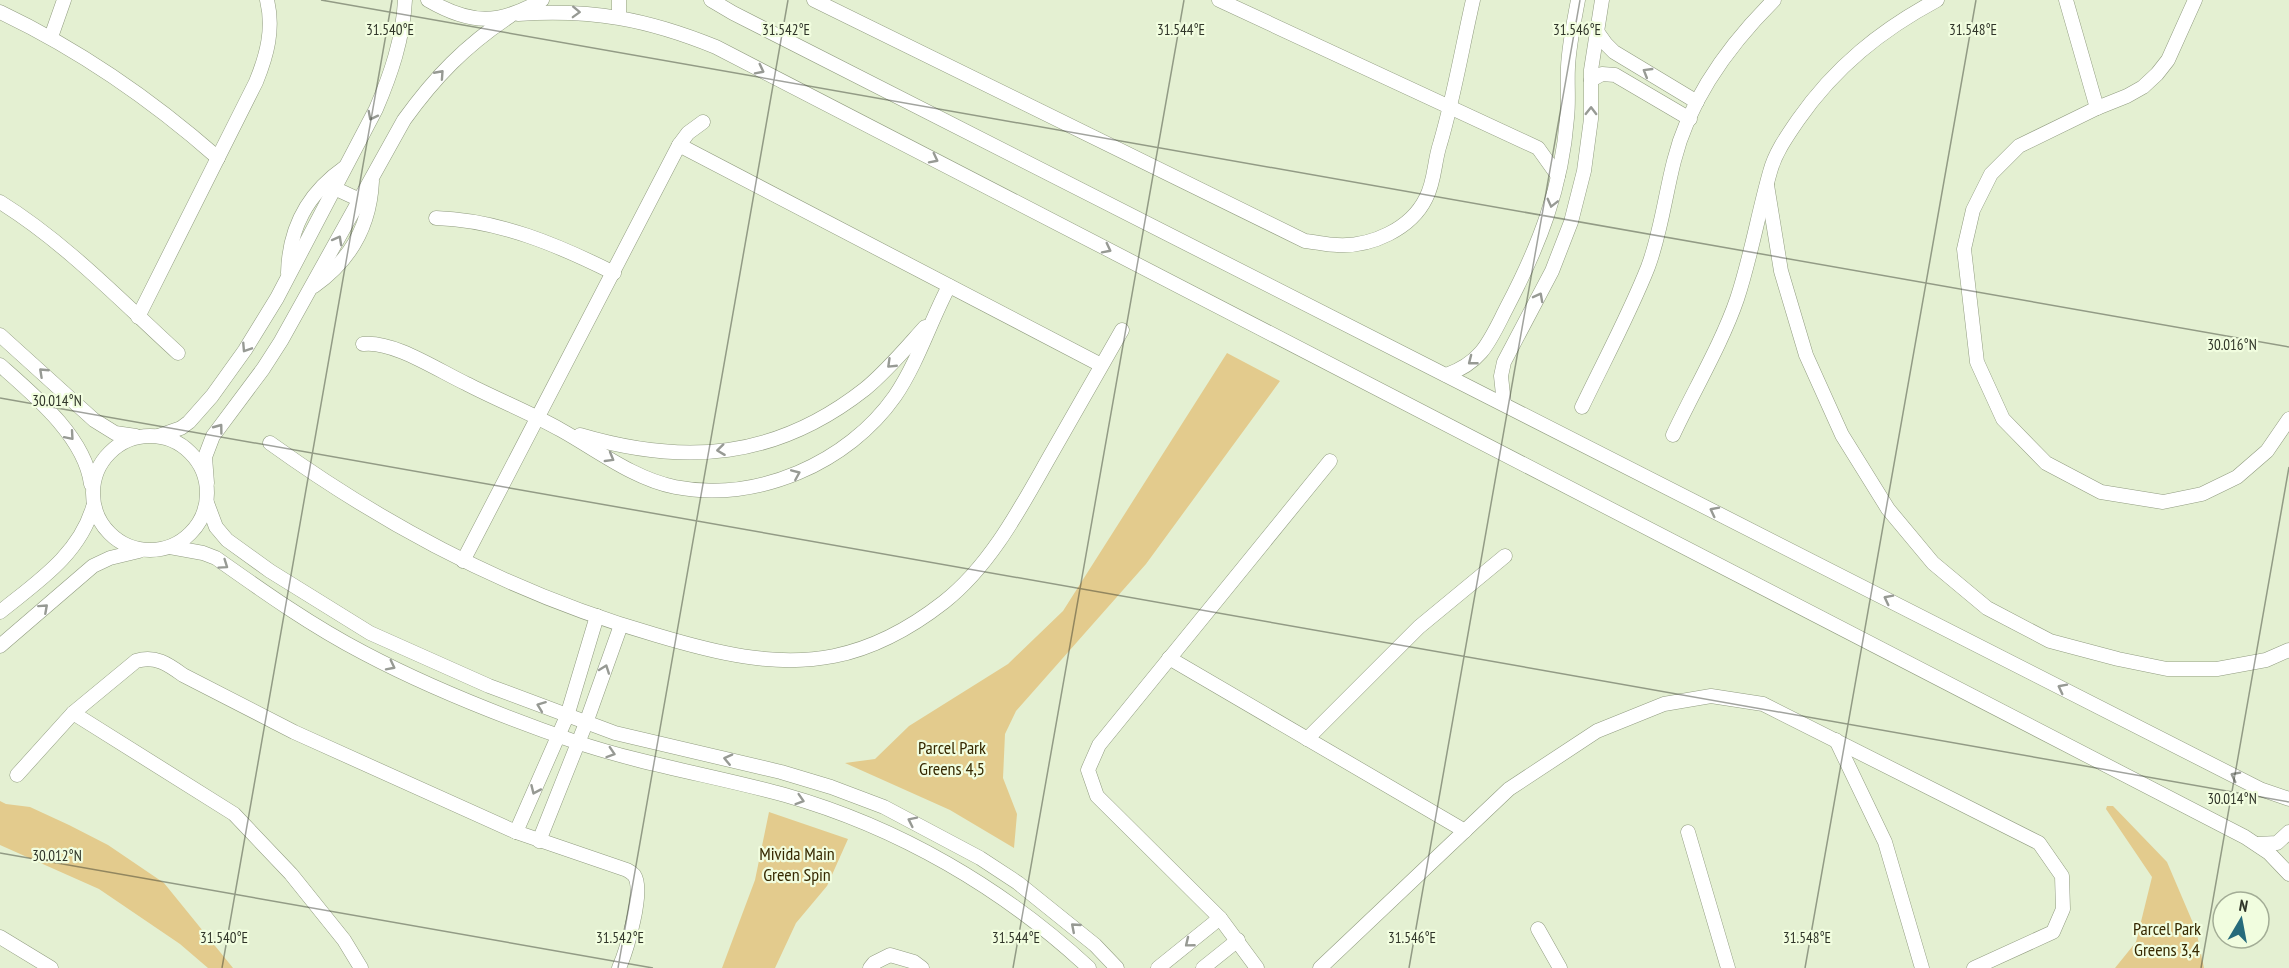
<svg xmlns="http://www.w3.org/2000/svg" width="2289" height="968" font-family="'PT Sans Narrow',sans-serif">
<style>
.green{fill:#e3cb8d}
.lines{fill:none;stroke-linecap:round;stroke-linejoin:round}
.minor-casing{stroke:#919c80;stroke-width:15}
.minor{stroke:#fff;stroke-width:14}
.oneway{stroke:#979a94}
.ticks{fill:none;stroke:#2f3428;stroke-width:1.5;stroke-opacity:0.45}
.labels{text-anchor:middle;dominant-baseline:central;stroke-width:4.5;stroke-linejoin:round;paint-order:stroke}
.park-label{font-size:18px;fill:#362800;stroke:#f1fddf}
.ticks-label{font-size:15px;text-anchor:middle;fill:#2f3428;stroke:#f1fddf;stroke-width:4.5;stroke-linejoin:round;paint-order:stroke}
</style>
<rect width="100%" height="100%" fill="#e4f0d2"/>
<!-- green -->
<g class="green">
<polygon points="1227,353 1280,381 1146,564 1016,711 1005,734 1003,778 1017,814 1014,848 950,810 845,763 875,759 909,726 1008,664 1063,611"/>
<polygon points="0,801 6,804 30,807 69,825 108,845 164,883 233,968 208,968 180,944 99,889 0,845"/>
<polygon points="2107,806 2113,806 2167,862 2196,930 2204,968 2115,968 2136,942 2152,877 2106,809"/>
<polygon points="769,812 848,839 827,886 796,923 775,968 722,968 755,880"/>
</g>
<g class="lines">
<!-- minor casing -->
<g class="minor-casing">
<g id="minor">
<path d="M428,0C471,25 499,25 542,0"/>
<polyline points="619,0 619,17"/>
<polyline points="711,0 733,13 2260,789 2289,799"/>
<path d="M814,0L1305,241C1316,242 1327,245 1337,245C1371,247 1411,229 1426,198C1435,181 1434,162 1440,144C1454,97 1462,48 1473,0"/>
<polyline points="1219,0 1538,148 1558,176"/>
<polyline points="2066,0 2097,108"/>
<polyline points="2195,0 2168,60 2157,74 2143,87 2127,96 2097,108 2019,146 1991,174 1973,210 1964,249 1977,362 2003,419 2046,463 2101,492 2163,502 2202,494 2237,477 2267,451 2289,419"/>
<path d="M0,12C80,50 152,100 218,158"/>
<path d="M518,14C593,9 647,19 716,47L2245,837L2269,853L2289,874"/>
<polyline points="1596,30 1606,44 1614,52 1697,102"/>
<polyline points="51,37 64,0"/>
<polyline points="1591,80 1602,74 1615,75 1690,119"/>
<polyline points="679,145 1101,365"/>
<polyline points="1767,185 1781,271 1806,355 1842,435 1888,509 1933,563 1987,608 2050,641 2118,659 2167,669 2217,669 2266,660 2289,650"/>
<polyline points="334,188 360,200"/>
<path d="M0,202C66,243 121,301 178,353"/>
<path d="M436,218C499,220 558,245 614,273"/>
<path d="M288,273C289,228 307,194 344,168"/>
<path d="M314,286C351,260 370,226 372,181"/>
<path d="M138,317L256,82C267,55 274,29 267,0"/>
<polyline points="0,335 94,420 115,433 136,436"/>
<path d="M363,344C393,340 439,371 467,384C498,400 531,413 561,430C597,450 634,479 675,487C757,503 848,463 895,396C918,362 930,322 949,286"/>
<path d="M0,365C34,395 85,437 91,484"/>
<path d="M1446,375C1483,362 1490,340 1507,307C1539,246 1562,187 1567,118C1569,101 1567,84 1568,67C1569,45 1574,22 1578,0"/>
<polyline points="1504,404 1501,376 1504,362 1552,271 1571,222 1584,171 1591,119 1591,70 1602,0"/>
<path d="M1582,407C1604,361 1629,315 1648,267C1661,232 1665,196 1674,161C1689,100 1730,44 1774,0"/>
<path d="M580,435C685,466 776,459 865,389C887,371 906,348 925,327"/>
<path d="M1673,435C1693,392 1722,343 1737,299C1751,257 1758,214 1770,172C1775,153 1787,136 1798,120C1835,67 1881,30 1937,0"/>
<circle cx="150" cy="493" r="57"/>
<path d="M158,436L181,428L189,422L212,396L245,350L277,298L376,109C391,74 403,39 405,0"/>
<path d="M270,443C388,528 515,595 656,635C713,652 774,668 834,656C874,648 912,627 944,602C991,565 1021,507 1050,456C1074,414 1098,372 1122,330"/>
<path d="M207,483L205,457L213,436L263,369L281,341L404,120C435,77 465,46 510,16"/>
<polyline points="207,503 216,527 227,540 270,571 370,633 489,686 615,733 781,772 831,787 884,807 980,858 1018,883 1095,945 1117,968"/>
<path d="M170,547L203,553L216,558C264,592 312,626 364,653C432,689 504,717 576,742C645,765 716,776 785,795C898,827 1003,888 1089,968"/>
<polyline points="463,561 679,145 688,133 703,122"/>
<path d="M0,612C37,582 79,555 93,507"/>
<polyline points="0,646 93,566 110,558 139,551"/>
<polyline points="1169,658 1465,831"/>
<polyline points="73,713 234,814 291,874 344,940 361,968"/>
<polyline points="1307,739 1419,627 1505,556"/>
<polyline points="1836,740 1885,842 1922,968"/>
<path d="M17,775L73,713L136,661C155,655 168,664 183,675L294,732L516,832L627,870C629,871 632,873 634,875C645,890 626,952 619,968"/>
<polyline points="516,832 567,716 597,616"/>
<polyline points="1688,832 1728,968"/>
<polyline points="539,841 586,723 621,625"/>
<polyline points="2258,844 2277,843 2289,832"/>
<polyline points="1538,929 1560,968"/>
<polyline points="0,937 51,968"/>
<polyline points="870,968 874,963 890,955 914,962 922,968"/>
<polyline points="1158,968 1220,918"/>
<polyline points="1203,968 1238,940"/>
<polyline points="1257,968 1220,918 1097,796 1088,770 1099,745 1330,461"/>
<polyline points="1320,968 1509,789 1597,731 1664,704 1711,696 1763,704 2039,843 2062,876 2063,909 2053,932 1974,968"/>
</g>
</g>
<!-- minor -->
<use href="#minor" class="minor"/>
</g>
<!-- one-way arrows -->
<defs><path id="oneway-chevron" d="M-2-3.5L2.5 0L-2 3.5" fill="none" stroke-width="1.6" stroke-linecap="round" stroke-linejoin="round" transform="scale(1.5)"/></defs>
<g class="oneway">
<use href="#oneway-chevron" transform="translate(576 12) rotate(2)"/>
<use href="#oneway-chevron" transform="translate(760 70) rotate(27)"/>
<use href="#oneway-chevron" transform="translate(1647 72) rotate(-149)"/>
<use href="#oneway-chevron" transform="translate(440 74) rotate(-48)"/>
<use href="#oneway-chevron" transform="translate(1591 111) rotate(-89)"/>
<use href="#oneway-chevron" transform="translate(372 116) rotate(117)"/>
<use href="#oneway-chevron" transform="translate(934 159) rotate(27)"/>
<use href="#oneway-chevron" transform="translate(1552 203) rotate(104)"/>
<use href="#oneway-chevron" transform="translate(338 240) rotate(-61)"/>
<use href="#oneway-chevron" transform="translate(1107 249) rotate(27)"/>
<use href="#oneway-chevron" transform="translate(1539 297) rotate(-62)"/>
<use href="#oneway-chevron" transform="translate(246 348) rotate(123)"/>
<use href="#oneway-chevron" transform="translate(1472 361) rotate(142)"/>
<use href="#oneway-chevron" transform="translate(891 364) rotate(136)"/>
<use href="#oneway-chevron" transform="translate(43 372) rotate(-137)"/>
<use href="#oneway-chevron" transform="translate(219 428) rotate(-53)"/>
<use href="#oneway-chevron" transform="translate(70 436) rotate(49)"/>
<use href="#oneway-chevron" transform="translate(721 450) rotate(173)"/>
<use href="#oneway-chevron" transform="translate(610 458) rotate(30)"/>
<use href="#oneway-chevron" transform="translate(796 474) rotate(-23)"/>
<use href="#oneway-chevron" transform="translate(1714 511) rotate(-153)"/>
<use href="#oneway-chevron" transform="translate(224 565) rotate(35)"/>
<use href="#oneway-chevron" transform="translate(1888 599) rotate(-153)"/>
<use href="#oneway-chevron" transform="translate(44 608) rotate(-42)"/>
<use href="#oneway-chevron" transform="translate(391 666) rotate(27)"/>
<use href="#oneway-chevron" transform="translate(605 669) rotate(-70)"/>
<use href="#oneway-chevron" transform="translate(2062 688) rotate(-153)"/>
<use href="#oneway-chevron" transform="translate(541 706) rotate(-159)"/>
<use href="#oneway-chevron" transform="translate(611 753) rotate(18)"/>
<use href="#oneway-chevron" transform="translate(728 759) rotate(-167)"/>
<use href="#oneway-chevron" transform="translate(2235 776) rotate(-153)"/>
<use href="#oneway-chevron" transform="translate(535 790) rotate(114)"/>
<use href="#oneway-chevron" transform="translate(800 800) rotate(17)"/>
<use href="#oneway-chevron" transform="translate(912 821) rotate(-154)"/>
<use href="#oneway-chevron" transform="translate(1075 927) rotate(-139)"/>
<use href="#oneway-chevron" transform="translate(1189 943) rotate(141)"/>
</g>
<!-- ticks -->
<path class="ticks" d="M321,0L2289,347M0,398L2289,802M0,853L653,968M222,968L392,0M618,968L788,0M1013,968L1184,0M1409,968L1580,0M1805,968L1976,0M2201,968L2289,467"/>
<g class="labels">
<!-- park labels -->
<g class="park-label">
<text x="952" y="747">Parcel Park<tspan x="952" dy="21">Greens 4,5</tspan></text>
<text x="797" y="853">Mivida Main<tspan x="797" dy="21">Green Spin</tspan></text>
<text x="2167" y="928">Parcel Park<tspan x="2167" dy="21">Greens 3,4</tspan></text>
</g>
</g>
<g class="ticks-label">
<text x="390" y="35">31.540°E</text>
<text x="786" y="35">31.542°E</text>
<text x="1181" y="35">31.544°E</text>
<text x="1577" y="35">31.546°E</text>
<text x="1973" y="35">31.548°E</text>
<text x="2232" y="350">30.016°N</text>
<text x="57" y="406">30.014°N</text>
<text x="2232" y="804">30.014°N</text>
<text x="57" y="861">30.012°N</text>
<text x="224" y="943">31.540°E</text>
<text x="620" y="943">31.542°E</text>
<text x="1016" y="943">31.544°E</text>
<text x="1412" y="943">31.546°E</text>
<text x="1807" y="943">31.548°E</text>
</g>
<!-- north arrow -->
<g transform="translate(2241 920) rotate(10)"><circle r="28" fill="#f1fddf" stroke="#a3ad96" stroke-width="1.5"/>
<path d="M0-4.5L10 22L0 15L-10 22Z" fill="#266b7b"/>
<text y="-9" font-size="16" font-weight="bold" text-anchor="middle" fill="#2f3428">N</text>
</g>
</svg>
